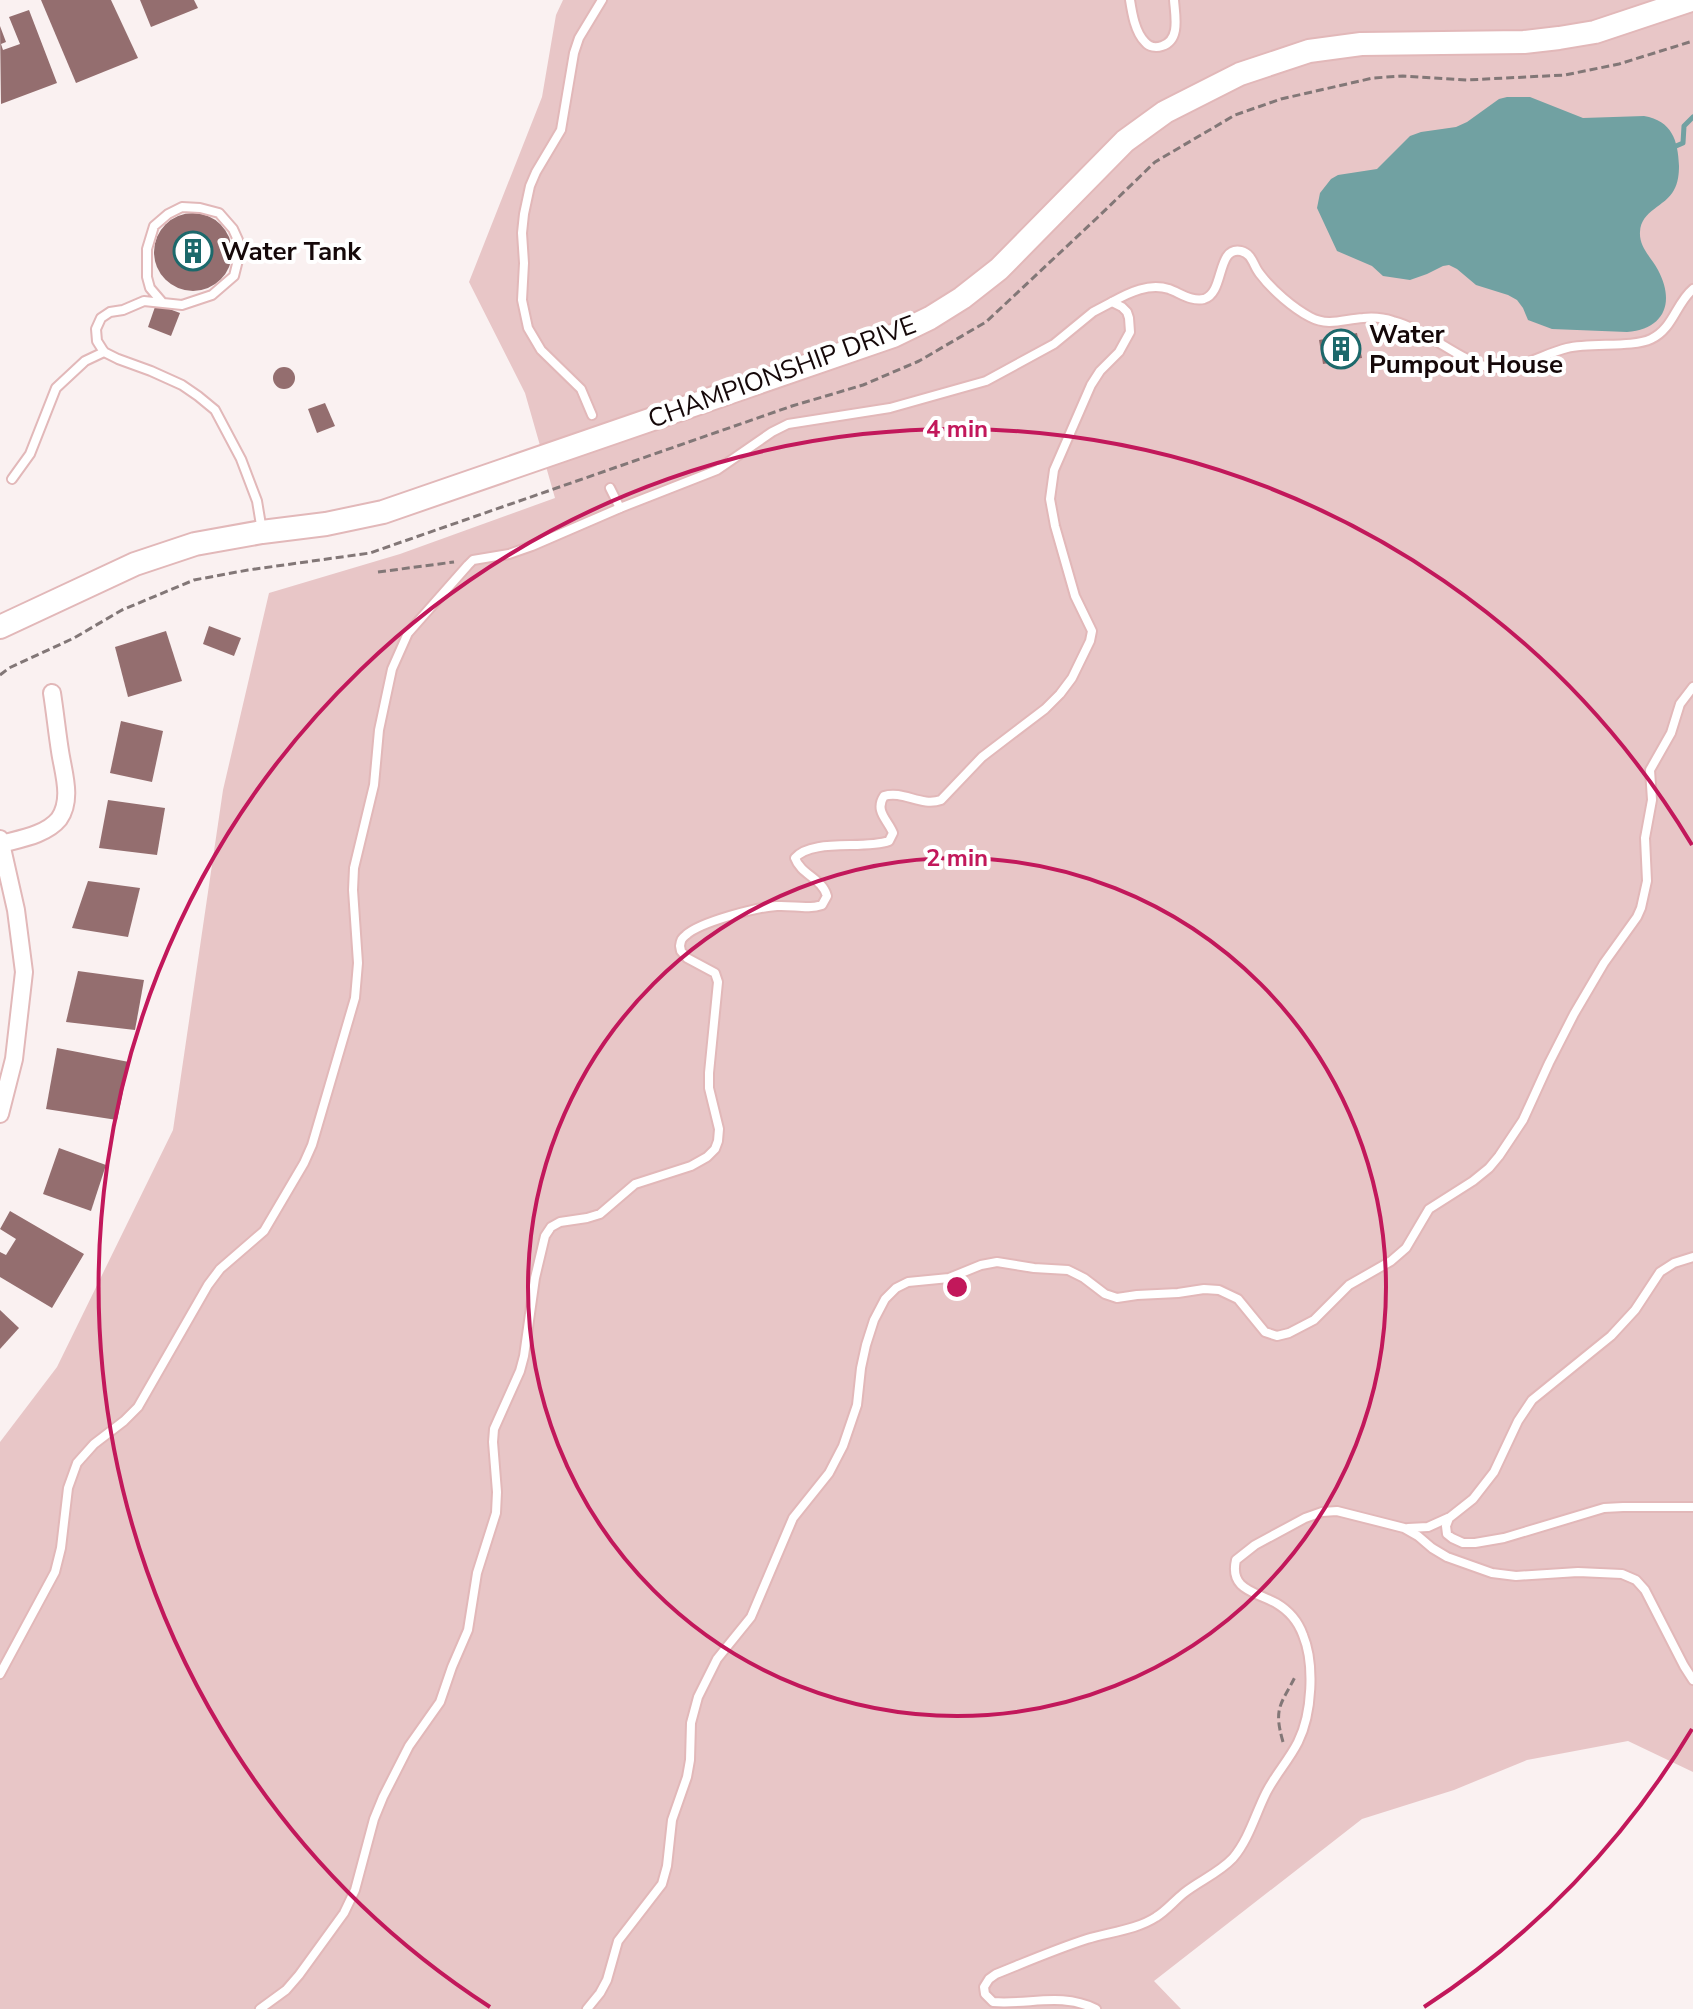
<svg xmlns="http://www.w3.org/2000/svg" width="1693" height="2009" font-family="'Nunito Sans',sans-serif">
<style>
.green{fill:#e8c6c7}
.water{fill:#71a1a2}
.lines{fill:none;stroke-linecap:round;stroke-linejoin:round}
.stream{stroke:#71a1a2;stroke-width:5}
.building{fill:#946e6f}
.lane-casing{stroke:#e2b8b9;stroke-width:12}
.street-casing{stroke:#e2b8b9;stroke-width:20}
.secondary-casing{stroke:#e2b8b9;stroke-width:26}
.path{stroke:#827777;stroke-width:3;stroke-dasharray:8 4;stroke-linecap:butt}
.lane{stroke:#fff;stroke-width:8}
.street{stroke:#fff;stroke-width:16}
.secondary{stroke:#fff;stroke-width:22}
.ring{fill:none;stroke:#c2185b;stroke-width:4}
.labels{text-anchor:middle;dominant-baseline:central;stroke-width:8;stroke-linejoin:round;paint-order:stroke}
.poi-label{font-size:26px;font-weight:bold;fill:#150809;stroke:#fff;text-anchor:start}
.street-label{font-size:26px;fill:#150809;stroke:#fff}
.centre{fill:#c2185b;stroke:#fff;stroke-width:4}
.ring-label{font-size:24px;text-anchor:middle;font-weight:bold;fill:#c2185b;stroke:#fff;stroke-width:8;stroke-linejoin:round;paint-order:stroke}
</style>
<rect width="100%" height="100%" fill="#faf1f1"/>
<!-- green -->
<polygon class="green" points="563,0 1693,0 1693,1772 1628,1741 1527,1760 1454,1790 1362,1819 1154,1981 1181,2009 0,2009 0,1442 57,1367 173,1130 223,790 269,593 400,554 555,498 525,393 469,282 542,97 556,15"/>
<!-- water -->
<path class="water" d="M1507,97H1530L1583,118L1644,116C1672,121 1678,140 1679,166C1679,174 1678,183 1674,190C1665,207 1641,210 1640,232C1639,247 1651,257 1658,270C1675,302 1665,329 1627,332L1552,329L1528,320L1523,308L1517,300L1508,295L1476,285L1457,269L1449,265L1443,266L1427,274L1410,280L1383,276L1372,266L1337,251L1317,208L1320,193L1331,179L1338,175L1377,169L1410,136L1421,132L1456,127L1467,122L1499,99Z"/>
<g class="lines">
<!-- stream -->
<polyline class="stream" points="1676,146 1683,143 1684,126 1693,117"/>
</g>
<!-- building -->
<g class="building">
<polygon points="41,0 111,0 138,58 76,83"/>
<polygon points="140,0 194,0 198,8 151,27"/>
<polygon points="29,10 57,83 1,104 0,26 6,42 1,44 3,50 20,44 9,17"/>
<circle cx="193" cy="252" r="39"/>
<polygon points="156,304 180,313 171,336 148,327"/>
<polygon points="1357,333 1362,358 1323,364 1319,340"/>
<circle cx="284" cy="378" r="11"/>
<polygon points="325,403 335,426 317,433 308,409"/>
<polygon points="209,626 241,638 234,656 203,644"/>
<polygon points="166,631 182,681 128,697 115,647"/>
<polygon points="121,721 163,731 152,782 110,773"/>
<polygon points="108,800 165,808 157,855 99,848"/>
<polygon points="88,881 140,888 128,937 72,928"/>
<polygon points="78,971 144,980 135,1030 66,1022"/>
<polygon points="57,1048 129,1062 117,1120 46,1109"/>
<polygon points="59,1148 106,1165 91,1211 43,1194"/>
<polygon points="10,1211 84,1254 52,1308 0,1277 0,1252 6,1255 16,1239 0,1229"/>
<polygon points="0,1310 19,1328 0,1349"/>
</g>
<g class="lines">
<!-- lane casing -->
<g class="lane-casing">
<g id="lane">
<path d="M1130,0C1132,13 1135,32 1145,42C1149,47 1156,48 1162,46C1181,40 1175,15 1174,0"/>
<polyline points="162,302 150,288 147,277 147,249 154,226 168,214 182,207 200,208 219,213 233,229 238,240 239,256 234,276 212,295 182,305 144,301 123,310 110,312 101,318 96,329 97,341 104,352 118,359 151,371 182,385 198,396 215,410 241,459 257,501 262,531"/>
<polyline points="592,415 581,389 541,350 528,328 522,300 524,263 522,233 524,214 530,186 536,172 561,130 574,53 579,38 602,0"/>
<polyline points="12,479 30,454 56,388 85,361 104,352"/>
<polyline points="610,488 620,508"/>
<polyline points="1693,1257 1674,1263 1660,1272 1635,1310 1611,1336 1532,1400 1518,1421 1494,1472 1473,1499 1449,1518 1446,1526 1447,1534 1452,1538 1463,1543 1475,1543 1504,1538 1604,1508 1623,1507 1693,1507"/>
<polyline points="1408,1528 1428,1527 1448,1518"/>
<polyline points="0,1674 55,1572 61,1548 68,1488 77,1463 94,1444 124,1421 138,1407 208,1285 220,1269 264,1231 304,1163 312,1145 355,998 358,963 353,890 354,868 374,785 379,730 392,669 408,633 468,565 473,560 509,554 532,546 620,508 717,470 772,432 788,424 890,408 986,381 1054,344 1093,312 1112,302"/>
<path d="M260,2009L286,1990L299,1975L344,1913L355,1890L374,1819L383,1797L409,1746L440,1702L452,1667L468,1630L477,1573L496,1513L497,1492L493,1442L494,1429L520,1371L524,1356L535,1278L545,1236L551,1227L560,1222L587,1218L600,1214L635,1184L691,1166L707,1157L715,1149L718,1141L719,1129L709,1088V1073L718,982L715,973L687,958L681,951L680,946C681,940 681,939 686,935C700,922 757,907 777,906C793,905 808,910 822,905L827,896C822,878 801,875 795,858C812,838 864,850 889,841L893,833C888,820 874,811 884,796C903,790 921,807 941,800L982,757L1045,709L1060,694L1072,678L1090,641L1092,631L1075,596L1055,526L1050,499L1054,470L1091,385L1100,371L1119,352L1130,332L1129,318L1127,312L1122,307L1112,302C1130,292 1149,283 1169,289C1180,293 1192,302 1204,299C1225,293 1216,246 1241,251C1253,254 1253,266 1260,274C1272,290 1293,308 1310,317C1329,327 1344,319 1363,318C1373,317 1384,318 1393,321C1428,330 1459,361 1491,368C1513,373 1545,353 1567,348C1591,342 1632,348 1651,339C1673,329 1676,303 1693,289"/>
<polyline points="587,2009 600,1993 607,1980 618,1941 662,1884 667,1866 672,1820 687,1777 690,1760 691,1723 698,1697 717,1659 751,1617 793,1518 829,1473 843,1446 857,1405 861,1368 866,1345 874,1320 885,1299 896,1288 908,1282 949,1278 981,1265 997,1262 1034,1268 1068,1270 1084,1278 1105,1294 1117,1298 1137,1295 1178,1293 1204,1289 1219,1290 1238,1299 1265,1332 1277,1336 1289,1333 1314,1320 1349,1285 1391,1261 1406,1248 1429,1209 1473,1181 1489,1168 1499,1156 1523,1120 1549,1063 1574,1014 1604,963 1637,917 1641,908 1647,881 1645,838 1652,800 1650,770 1671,733 1680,704 1693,687"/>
<path d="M1096,2009C1060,1992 1030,2005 993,2002L985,1994L984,1987L989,1979L996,1974C1026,1962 1056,1949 1087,1939C1110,1932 1136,1930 1156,1917C1166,1911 1174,1901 1184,1893C1199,1881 1219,1873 1233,1858C1249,1839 1255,1815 1266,1793C1275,1775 1289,1760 1298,1742C1312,1714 1315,1664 1303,1635C1298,1621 1288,1610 1276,1603C1256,1592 1229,1590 1236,1560L1255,1545L1305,1518L1322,1512L1337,1511L1404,1528L1418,1536L1432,1548L1447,1557L1492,1573L1516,1576L1578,1572L1622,1574L1636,1580L1645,1590L1684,1666L1693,1680"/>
</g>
</g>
<!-- street casing -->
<g class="street-casing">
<g id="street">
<polyline points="0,839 16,910 24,972 14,1059 0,1114"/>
<path d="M1,844C19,839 46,835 59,819C73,799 63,772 60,751C57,732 55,712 52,693"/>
</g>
</g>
<!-- secondary casing -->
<g class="secondary-casing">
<polyline id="secondary" points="0,627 135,564 195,544 262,532 326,524 383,512 893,336 930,318 962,298 999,269 1125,141 1165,112 1240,74 1309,51 1361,44 1524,42 1559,38 1595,32 1691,0"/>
</g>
<!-- path -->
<g class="path">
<polyline points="378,572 454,562"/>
<polyline points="0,675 9,668 74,638 122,610 194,580 248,570 370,553 792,406 863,385 919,361 986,322 1097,218 1155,162 1235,115 1281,99 1373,78 1403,76 1467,80 1565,75 1619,64 1693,41"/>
<path d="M1283,1742C1273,1707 1281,1705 1296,1675"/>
</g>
<!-- lane -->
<use href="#lane" class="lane"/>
<!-- street -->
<use href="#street" class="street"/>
<!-- secondary -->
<use href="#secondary" class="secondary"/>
</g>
<!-- distance rings -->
<g class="ring">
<circle cx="957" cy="1287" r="429"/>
<path d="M1692 1729A858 858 0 0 1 1424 2007M490 2007A858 858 0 1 1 1692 845"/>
</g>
<!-- icons -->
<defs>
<g id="building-ring" transform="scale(2)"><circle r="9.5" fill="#fff" stroke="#1c696b" stroke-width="1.5"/><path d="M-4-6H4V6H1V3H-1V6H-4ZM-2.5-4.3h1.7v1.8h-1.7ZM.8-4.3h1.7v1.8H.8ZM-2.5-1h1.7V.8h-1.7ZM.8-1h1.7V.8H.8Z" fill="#1c696b"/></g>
</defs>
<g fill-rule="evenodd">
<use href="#building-ring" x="193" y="251"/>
<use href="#building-ring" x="1341" y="349"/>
</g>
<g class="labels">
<!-- poi labels -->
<g class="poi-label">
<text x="221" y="251">Water Tank</text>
<text x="1369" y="334">Water<tspan x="1369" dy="30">Pumpout House</tspan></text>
</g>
<!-- street labels -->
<g class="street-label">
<text transform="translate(782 372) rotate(-20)">CHAMPIONSHIP DRIVE</text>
</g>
</g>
<circle cx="957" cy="1287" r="12" class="centre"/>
<g class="ring-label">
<text x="957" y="437">4 min</text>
<text x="957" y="866">2 min</text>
</g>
</svg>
